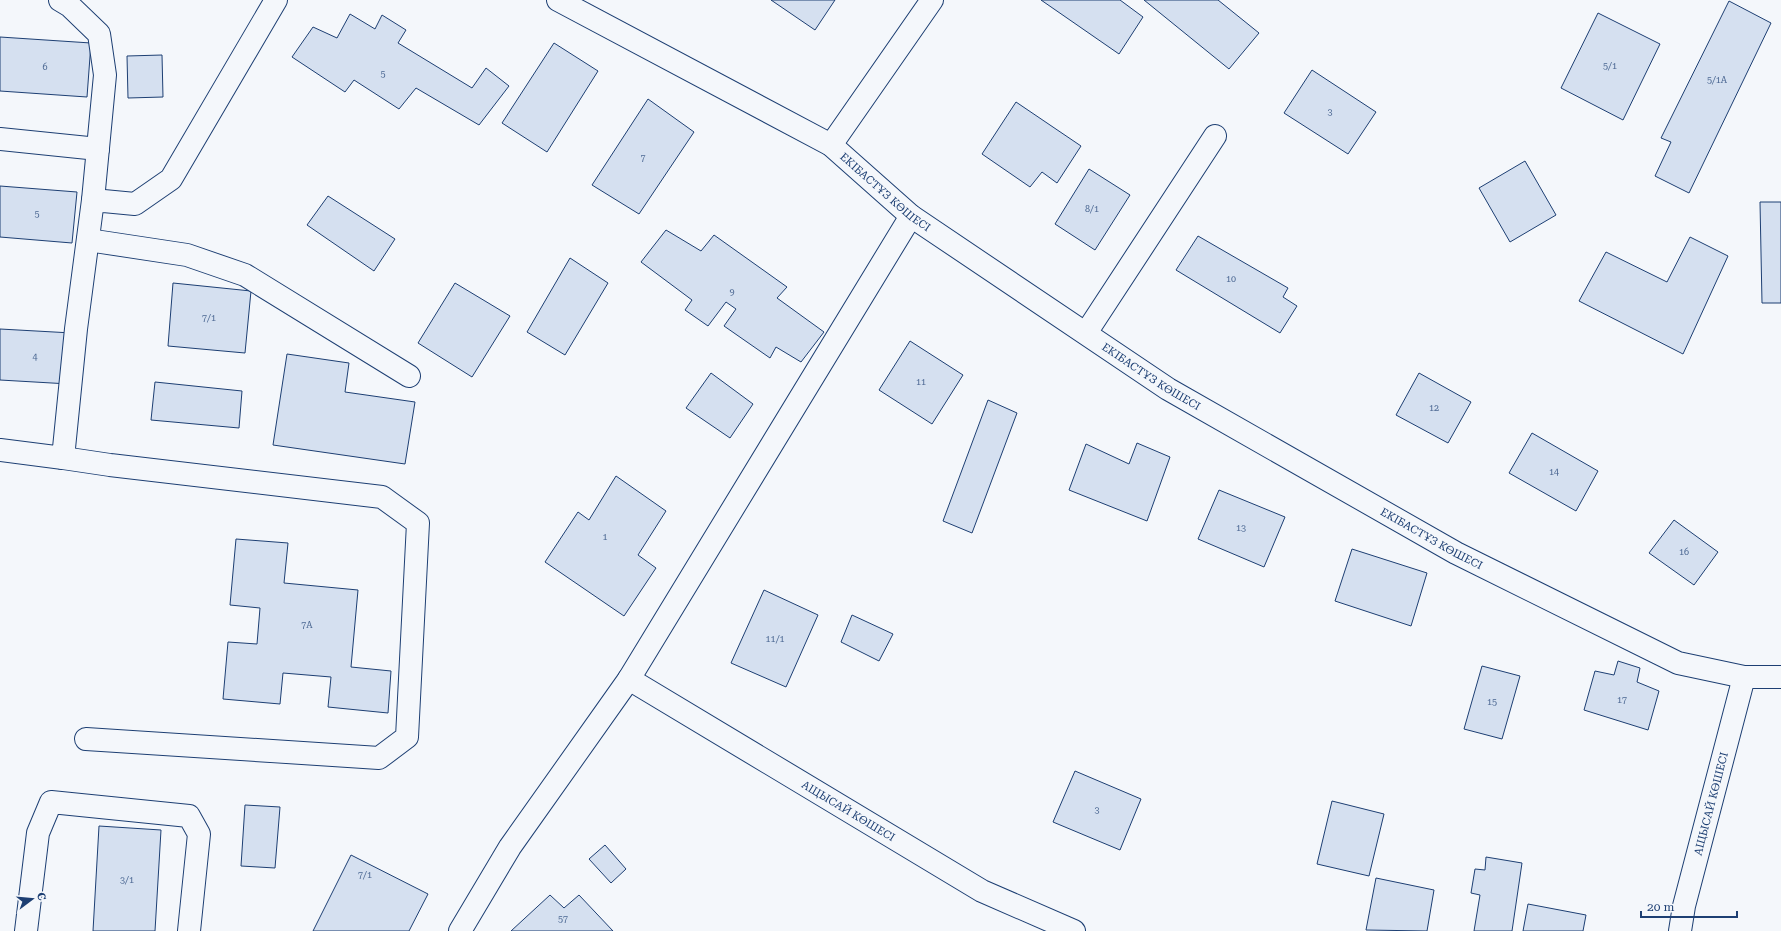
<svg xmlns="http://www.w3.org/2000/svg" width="1781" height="931" font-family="'Roboto Serif',serif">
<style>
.building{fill:#d5e0f0;stroke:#1d3f73}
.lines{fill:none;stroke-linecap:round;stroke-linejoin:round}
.minor-casing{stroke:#1d3f73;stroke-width:24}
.minor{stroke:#f4f7fb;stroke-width:22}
.labels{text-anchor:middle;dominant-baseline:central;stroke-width:3;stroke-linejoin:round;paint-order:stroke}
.number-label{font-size:9px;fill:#4b6792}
.street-label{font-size:11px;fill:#1d3f73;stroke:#f4f7fb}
</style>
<rect width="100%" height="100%" fill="#f4f7fb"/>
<!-- building -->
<g class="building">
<polygon points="771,0 835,0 815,30"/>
<polygon points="1041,0 1120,0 1143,17 1119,54"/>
<polygon points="1144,0 1218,0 1259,33 1229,69"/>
<polygon points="1729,1 1771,23 1689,193 1655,176 1671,142 1661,138"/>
<polygon points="1598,13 1660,44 1623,120 1561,88"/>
<polygon points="350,14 375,29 382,15 406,30 398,43 472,88 486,68 509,86 479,125 416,88 399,109 354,80 345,92 292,57 313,27 337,38"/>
<polygon points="0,37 91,43 87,97 0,91"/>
<polygon points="554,43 598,71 547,152 502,123"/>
<polygon points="162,55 163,97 128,98 127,56"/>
<polygon points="1312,70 1376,112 1348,154 1284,113"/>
<polygon points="648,99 694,132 639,214 592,185"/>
<polygon points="1016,102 1081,146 1057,183 1042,172 1030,187 982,154"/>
<polygon points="1525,161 1556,215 1510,242 1479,188"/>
<polygon points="1089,169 1130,195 1095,250 1055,224"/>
<polygon points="0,186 77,192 72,243 0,237"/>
<polygon points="328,196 395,239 374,271 307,225"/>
<polygon points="1760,202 1781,202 1781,303 1762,303"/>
<polygon points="666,230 701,251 714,235 787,287 777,298 824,332 801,362 776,347 770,358 724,326 736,309 726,302 708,326 685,310 692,300 641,262"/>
<polygon points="1198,236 1288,288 1283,297 1297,306 1280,333 1176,270"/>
<polygon points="1690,237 1728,256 1683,354 1579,301 1606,252 1667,282"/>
<polygon points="570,258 608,283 565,355 527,332"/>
<polygon points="173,283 251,291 245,353 168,346"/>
<polygon points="455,283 510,316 472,377 418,343"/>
<polygon points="0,329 72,333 69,384 0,380"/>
<polygon points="910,341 963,375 932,424 879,390"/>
<polygon points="287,354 349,363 345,392 415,402 405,464 273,445"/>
<polygon points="711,373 753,404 730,438 686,408"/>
<polygon points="1419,373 1471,402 1448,443 1396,415"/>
<polygon points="155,382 242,391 239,428 151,420"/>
<polygon points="988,400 1017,413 972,533 943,521"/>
<polygon points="1532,433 1598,471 1576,511 1509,473"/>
<polygon points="1137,443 1170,457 1147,521 1069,490 1086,444 1129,464"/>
<polygon points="616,476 666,511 638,555 656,568 624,616 545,562 578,512 589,520"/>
<polygon points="1219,490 1285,517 1264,567 1198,539"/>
<polygon points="1674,520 1718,552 1694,585 1649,553"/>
<polygon points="236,539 288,543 284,583 358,590 351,667 391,671 388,713 328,707 331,677 283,673 280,704 223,699 228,642 257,644 260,608 230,605"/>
<polygon points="1352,549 1427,573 1411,626 1335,601"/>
<polygon points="764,590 818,615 786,687 731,663"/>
<polygon points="852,615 893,634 879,661 841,642"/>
<polygon points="1618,661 1640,668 1637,682 1659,691 1648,730 1584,710 1595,671 1614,675"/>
<polygon points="1482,666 1520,676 1502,739 1464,729"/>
<polygon points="1075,771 1141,799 1120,850 1053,822"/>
<polygon points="1332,801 1384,814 1369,876 1317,864"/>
<polygon points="245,805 280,807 275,868 241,866"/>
<polygon points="99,826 161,830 155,931 93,931"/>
<polygon points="605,845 626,869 611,883 589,859"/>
<polygon points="351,855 428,894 409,931 313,931"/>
<polygon points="1486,857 1522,863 1512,931 1474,931 1480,895 1471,893 1475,869 1485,870"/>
<polygon points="1376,878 1434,890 1427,931 1366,930"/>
<polygon points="550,895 564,908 579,895 613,931 511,931"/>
<polygon points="1528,904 1586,915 1583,931 1523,931"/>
</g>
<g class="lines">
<!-- minor casing -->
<g class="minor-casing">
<g id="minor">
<polyline points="60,0 70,6 99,34 105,75 93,200"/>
<path id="s1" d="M558,0L831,145L911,216L1168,389L1456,553L1678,663L1744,677H1781"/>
<polyline points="0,139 98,149"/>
<polyline points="831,145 932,0"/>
<polyline points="88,240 187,255 245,275 409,376"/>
<polyline points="1086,333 1215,136"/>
<polyline points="0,450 63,458 76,329 93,200 135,204 171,179 276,0"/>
<polyline points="63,458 110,465 382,497 418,523 407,737 379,758 86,739"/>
<path id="s2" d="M629,679L982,891L1074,931"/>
<polyline points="26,931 38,833 51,802 189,816 199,834 189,931"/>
<polyline points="460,931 510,847 629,679 911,216"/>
<path id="s3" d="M1680,931L1684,906L1744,677"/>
</g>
</g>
<!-- minor -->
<use href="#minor" class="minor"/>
</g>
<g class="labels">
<!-- number labels -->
<g class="number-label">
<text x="1610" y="66">5/1</text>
<text x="45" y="67">6</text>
<text x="383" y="74">5</text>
<text x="1717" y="80">5/1А</text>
<text x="1330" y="112">3</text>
<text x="643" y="158">7</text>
<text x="1092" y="209">8/1</text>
<text x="37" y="214">5</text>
<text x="1231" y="279">10</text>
<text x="732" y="292">9</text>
<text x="209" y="318">7/1</text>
<text x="35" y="357">4</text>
<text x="921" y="382">11</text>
<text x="1434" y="408">12</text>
<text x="1554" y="472">14</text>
<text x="1241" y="528">13</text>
<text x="605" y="537">1</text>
<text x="1684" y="552">16</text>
<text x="307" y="625">7А</text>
<text x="775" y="639">11/1</text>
<text x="1622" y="700">17</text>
<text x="1492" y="702">15</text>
<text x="1097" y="810">3</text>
<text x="365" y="875">7/1</text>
<text x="127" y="880">3/1</text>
<text x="563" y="919">57</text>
</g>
<!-- street labels -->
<g class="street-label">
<text stroke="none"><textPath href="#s1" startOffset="381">ЕКІБАСТҰЗ КӨШЕСІ</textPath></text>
<text stroke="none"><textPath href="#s1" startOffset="705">ЕКІБАСТҰЗ КӨШЕСІ</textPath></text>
<text stroke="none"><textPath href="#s1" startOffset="1029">ЕКІБАСТҰЗ КӨШЕСІ</textPath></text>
<text stroke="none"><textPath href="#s3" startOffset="131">АЩЫСАЙ КӨШЕСІ</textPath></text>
<text stroke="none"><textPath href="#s2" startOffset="256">АЩЫСАЙ КӨШЕСІ</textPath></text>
</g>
</g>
<!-- north arrow -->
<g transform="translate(32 899) rotate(74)" stroke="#f4f7fb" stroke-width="3" paint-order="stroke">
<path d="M0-3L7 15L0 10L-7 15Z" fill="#1d3f73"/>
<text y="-6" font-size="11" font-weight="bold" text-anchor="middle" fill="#1d3f73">С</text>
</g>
<!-- scale -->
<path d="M1641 911v6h96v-6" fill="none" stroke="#1d3f73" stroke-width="2"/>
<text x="1647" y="911" font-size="12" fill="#1d3f73" stroke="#f4f7fb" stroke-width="3" paint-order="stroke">20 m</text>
</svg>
